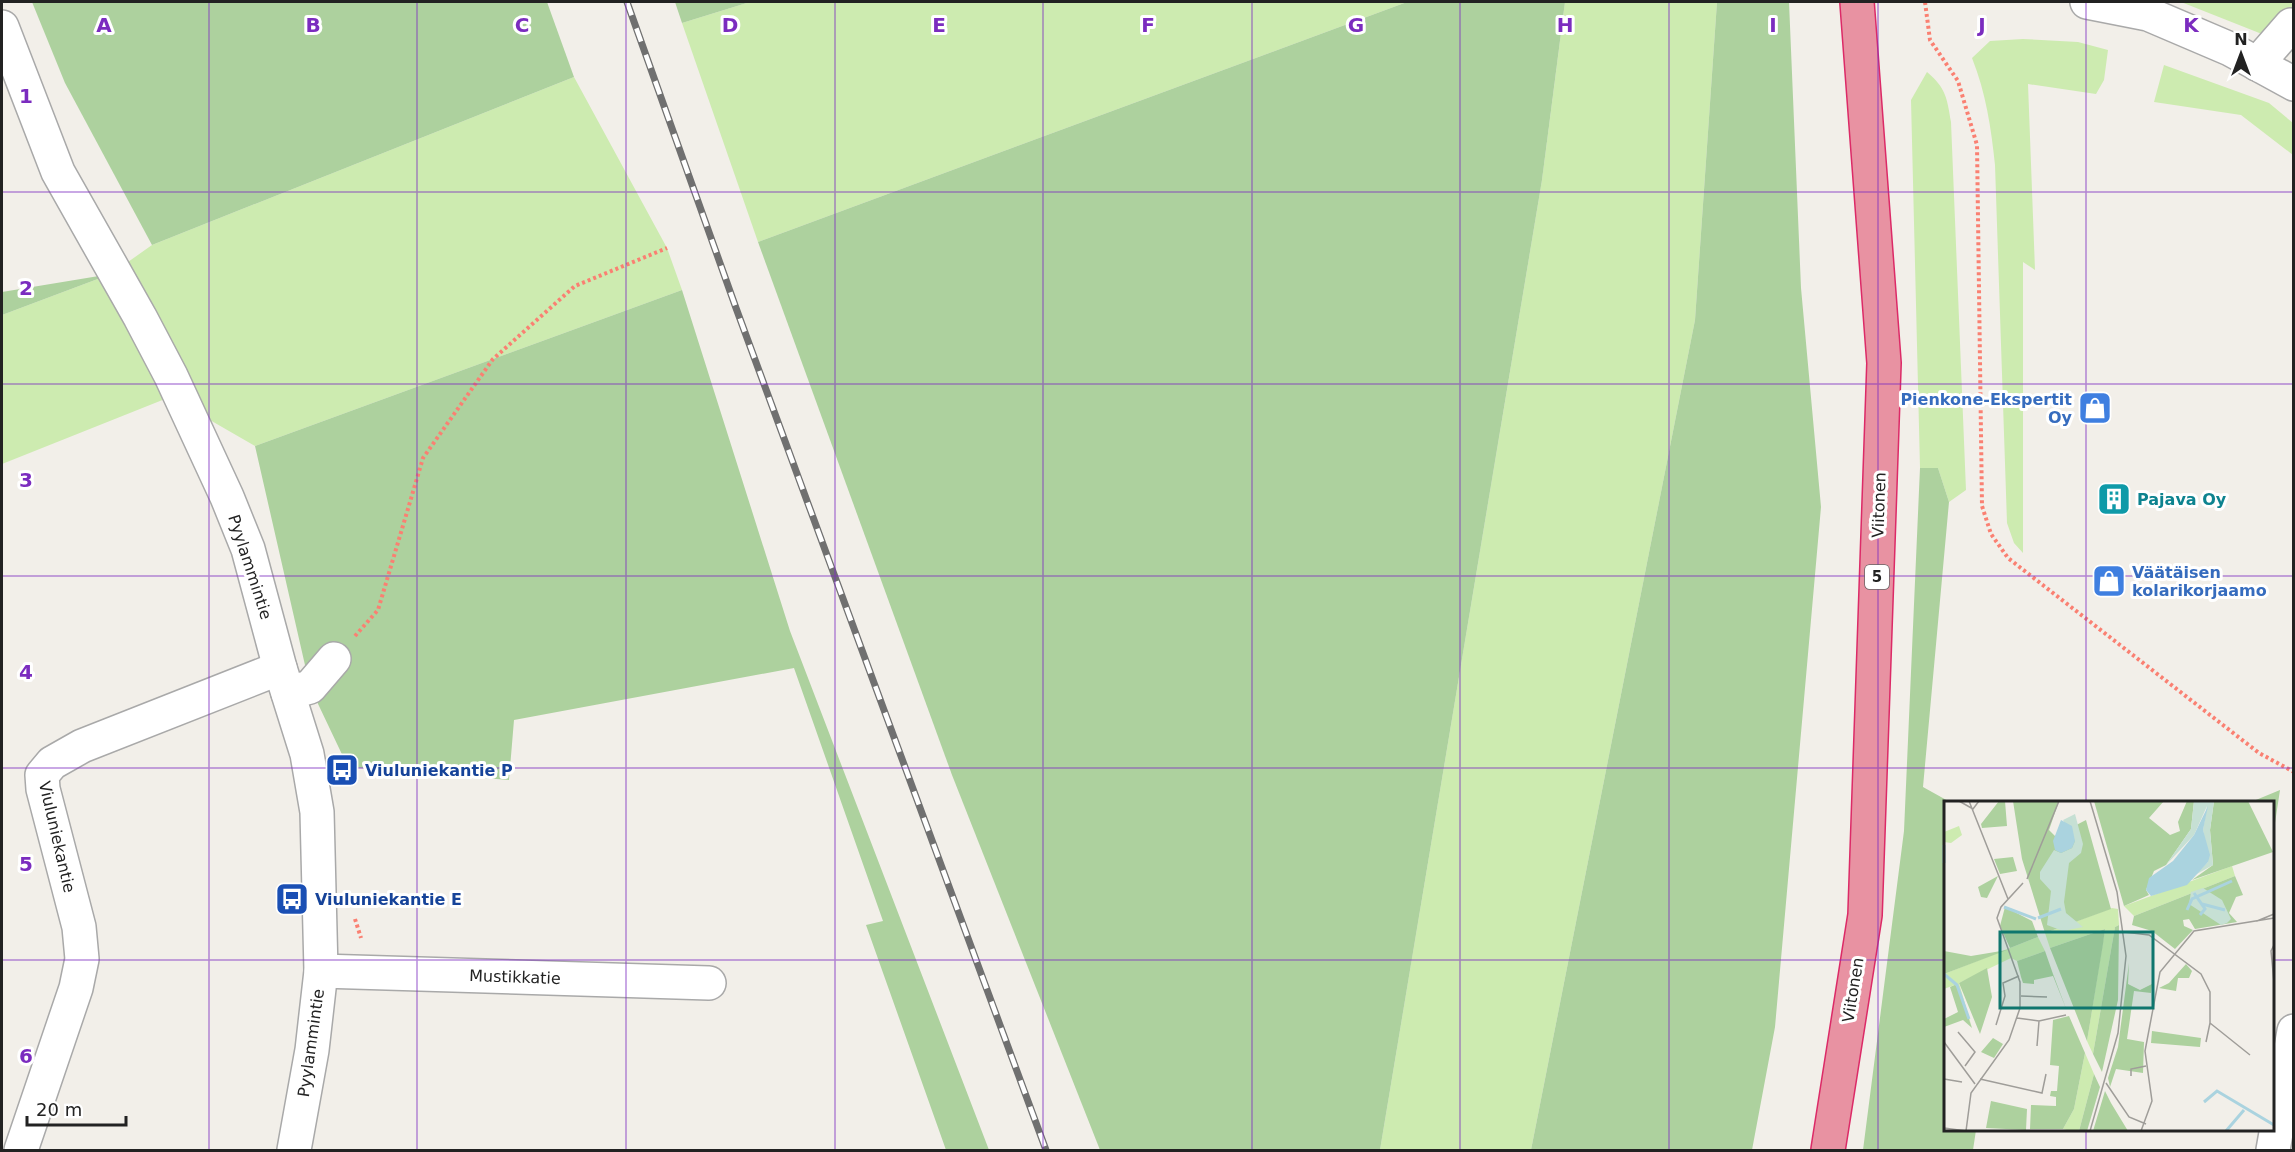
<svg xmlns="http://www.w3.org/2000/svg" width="2295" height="1152" font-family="'DejaVu Sans',sans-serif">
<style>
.grass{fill:#cdebb0}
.forest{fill:#add19e}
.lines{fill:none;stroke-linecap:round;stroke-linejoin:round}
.minor-casing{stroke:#a9a9a9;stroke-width:36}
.highway-casing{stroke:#dc2a67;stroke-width:36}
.path{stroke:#fa8072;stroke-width:4;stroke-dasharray:3 3;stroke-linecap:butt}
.minor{stroke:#fff;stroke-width:33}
.highway{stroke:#e892a2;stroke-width:33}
.rail-casing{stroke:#707070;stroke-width:7}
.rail{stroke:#fff;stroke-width:4.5;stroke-dasharray:14;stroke-linecap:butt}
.grid{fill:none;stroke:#7b2cbf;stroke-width:1.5;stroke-opacity:0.55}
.labels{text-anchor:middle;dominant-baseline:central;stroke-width:6;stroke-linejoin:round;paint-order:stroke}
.shield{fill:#fff;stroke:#646464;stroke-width:1.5}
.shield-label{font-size:15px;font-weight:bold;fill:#222}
.shop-label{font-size:16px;font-weight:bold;fill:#366cbe;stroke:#fff;text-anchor:end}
.culture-label{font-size:16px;font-weight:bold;fill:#0d838f;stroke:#fff;text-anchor:start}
.street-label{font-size:16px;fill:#222;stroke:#fff}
.transit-label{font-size:16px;font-weight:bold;fill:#164399;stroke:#fff;text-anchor:start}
.inset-river{fill:none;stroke:#aad3df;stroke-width:3}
.inset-road{fill:none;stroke:#9f9d99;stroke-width:1.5}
.view{fill:#0f766e;fill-opacity:0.15;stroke:#0f766e;stroke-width:3}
.inset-edge{fill:none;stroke:#222;stroke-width:3}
.grid-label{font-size:20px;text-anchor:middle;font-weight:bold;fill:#7b2cbf;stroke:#fff;stroke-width:6;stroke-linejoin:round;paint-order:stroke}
</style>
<rect width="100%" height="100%" fill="#f2efe9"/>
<!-- grass -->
<g class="grass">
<polygon points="750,2 1407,2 758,242 682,23"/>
<polygon points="1565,2 1717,2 1695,320 1531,1150 1380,1150 1542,180"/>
<polygon points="2181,2 2293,2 2293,23 2277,40"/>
<path d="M2023,39L2078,42L2108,50L2104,80L2096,94L2028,84L2035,270L2023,262V553L2014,543L2007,523L1995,165C1991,128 1986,93 1972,58L1990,41Z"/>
<polygon points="2164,65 2269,103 2293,123 2293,155 2241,115 2154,102"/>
<path d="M1927,72C1946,88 1947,98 1951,122L1966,490L1949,502L1938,468H1920L1911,100Z"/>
<polygon points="574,77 667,248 682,290 255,446 170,397 2,464 2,315 111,274 152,245"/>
</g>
<!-- forest -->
<g class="forest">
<polygon points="32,2 547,2 574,77 152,245 65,83"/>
<polygon points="675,2 750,2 682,23"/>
<polygon points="1407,2 1565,2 1542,180 1380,1150 1100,1150 952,775 758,242"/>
<polygon points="1717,2 1789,2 1801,288 1821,507 1775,1027 1752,1150 1531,1150 1695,320"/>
<polygon points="111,274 2,315 2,292"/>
<polygon points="682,290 790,631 989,1150 946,1150 866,925 883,921 794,668 514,720 509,780 348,767 310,687 255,446"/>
<polygon points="1920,468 1938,468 1949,502 1923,787 1950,802 1946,802 1946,1130 1976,1130 1973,1150 1863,1150 1904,831"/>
<polygon points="2280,790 2273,836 2272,802 2251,802"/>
</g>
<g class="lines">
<!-- minor casing -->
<g class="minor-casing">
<g id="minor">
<polyline points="2087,2 2148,14 2230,49 2294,84"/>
<polyline points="2,27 58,172 140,317 171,376 227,497 248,549 280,668 307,754 317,812 321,971 312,1050 294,1150"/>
<polyline points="2257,64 2291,25"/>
<polyline points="288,693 310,687 334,659"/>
<polyline points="321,971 709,983"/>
<polyline points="21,1150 76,988 82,959 79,927 43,789 42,775 52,763 82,746 280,668"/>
<polyline points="2273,1150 2294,1031"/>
</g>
</g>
<!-- highway casing -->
<g class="highway-casing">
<polyline id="highway" points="1828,1150 1865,915 1884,363 1857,2"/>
</g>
<!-- path -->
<g class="path">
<polyline points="1925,2 1930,40 1958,81 1977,145 1982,506 1991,534 2008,558 2259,753 2294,772"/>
<polyline points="355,636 378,610 423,458 493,359 575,286 667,248"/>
<polyline points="355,919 361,938"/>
</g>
<!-- minor -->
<use href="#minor" class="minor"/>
<!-- highway -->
<use href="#highway" class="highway"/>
<!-- rail casing -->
<g class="rail-casing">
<polyline id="rail" points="627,2 736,308 1046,1150"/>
</g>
<!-- rail -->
<use href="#rail" class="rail"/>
</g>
<!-- grid -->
<path class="grid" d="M209,2V1150M417,2V1150M626,2V1150M835,2V1150M1043,2V1150M1252,2V1150M1460,2V1150M1669,2V1150M1878,2V1150M2086,2V802M2,192H2294M2,384H2294M2,576H2294M2,768H2294M2,960H1946M2272,960H2294M2086,1130V1150"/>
<!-- icons -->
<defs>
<g id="shop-square" transform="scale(1.725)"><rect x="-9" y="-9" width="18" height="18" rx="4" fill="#3f7fe0" stroke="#fff"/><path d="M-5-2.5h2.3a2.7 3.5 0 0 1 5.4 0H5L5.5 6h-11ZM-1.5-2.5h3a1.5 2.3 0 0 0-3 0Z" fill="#fff"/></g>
<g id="building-square" transform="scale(1.725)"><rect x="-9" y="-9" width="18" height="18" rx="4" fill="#0f9aa8" stroke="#fff"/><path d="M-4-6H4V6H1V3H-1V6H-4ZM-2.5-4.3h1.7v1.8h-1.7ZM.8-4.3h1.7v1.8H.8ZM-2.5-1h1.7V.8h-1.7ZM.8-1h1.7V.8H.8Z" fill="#fff"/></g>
<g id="bus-square" transform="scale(1.725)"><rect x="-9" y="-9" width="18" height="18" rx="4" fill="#1a4fb4" stroke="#fff"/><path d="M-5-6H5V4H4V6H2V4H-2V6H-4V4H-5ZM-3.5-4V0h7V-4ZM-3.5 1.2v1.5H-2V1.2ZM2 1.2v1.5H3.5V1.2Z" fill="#fff"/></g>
</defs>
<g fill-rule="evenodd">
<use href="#shop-square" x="2095" y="408"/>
<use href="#building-square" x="2114" y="499"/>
<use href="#shop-square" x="2109" y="581"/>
<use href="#bus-square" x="342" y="770"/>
<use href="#bus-square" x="292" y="899"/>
</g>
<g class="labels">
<!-- shield labels -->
<rect class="shield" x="1865" y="565" width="24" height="24" rx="4.5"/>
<g class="shield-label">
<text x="1877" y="577">5</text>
</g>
<!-- shop labels -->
<g class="shop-label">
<text x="2072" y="399">Pienkone-Ekspertit<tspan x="2072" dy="18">Oy</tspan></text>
<text x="2132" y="572" text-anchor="start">Väätäisen<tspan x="2132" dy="18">kolarikorjaamo</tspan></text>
</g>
<!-- culture labels -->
<g class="culture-label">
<text x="2137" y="499">Pajava Oy</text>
</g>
<!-- street labels -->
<g class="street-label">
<text transform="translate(1879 505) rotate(-88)">Viitonen</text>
<text transform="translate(250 567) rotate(72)">Pyylammintie</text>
<text transform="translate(57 837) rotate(77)">Viuluniekantie</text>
<text transform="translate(515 977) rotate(2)">Mustikkatie</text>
<text transform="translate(1853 990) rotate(-81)">Viitonen</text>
<text transform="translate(311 1043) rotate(-82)">Pyylammintie</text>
</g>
<!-- transit labels -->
<g class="transit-label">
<text x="365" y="770">Viuluniekantie P</text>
<text x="315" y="899">Viuluniekantie E</text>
</g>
</g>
<!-- overview -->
<g transform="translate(1944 801)">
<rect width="330" height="330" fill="#f2efe9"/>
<path d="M15,25L18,34L7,42L0,41V31ZM288,65L291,75L190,115L180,105ZM168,107L174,108L175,124L171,126L149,253L143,240L161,128L106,147L101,132ZM94,136L101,150L73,160L67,157L15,182L28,227L13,183L0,188V173ZM141,252L150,273L135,330H127L119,328L130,308Z" fill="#cdebb0"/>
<path d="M55,0H61L63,25L38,27L37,23ZM69,0H115L105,29L111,35L142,19L167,108L101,132L78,58ZM150,0H220L205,17L226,34L236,30L234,21L243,0H250L247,28L222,64L210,70L202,89L205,94L180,105ZM270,0H304L329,51L248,79L269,64L266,29ZM69,56L73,70L56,73L50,58ZM54,75L43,97L37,96L34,86ZM291,75L299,94L292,96L285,112L293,121L251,128L245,118L239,119L240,125L249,129L231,148L208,130L188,124L190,115ZM61,106L88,120L94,136L66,147L56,125ZM175,124L174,199L158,271L149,253L171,126ZM161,128L159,143L143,240L106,147ZM63,149L0,173V150L27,155ZM101,150L109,173L123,210L109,175L90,179V183L79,182L77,176L73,160ZM185,162L184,183L196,189L208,183L207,192L190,190L183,238L200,241L199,272L172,268L166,286L164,277L174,246ZM242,163L248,170L245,177H234L232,190L215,187L225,182ZM43,167L48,196L36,233L15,182ZM13,183L28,227L19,219L0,226V218L14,211L6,186ZM125,215L141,252L130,308L119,328H86L87,304L112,305V296L106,295L107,290H113L115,265L106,264L109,219ZM208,230L257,237L256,246L207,242ZM49,237L59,243L50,257L37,251ZM150,273L156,286L143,330H135ZM161,290L167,302L184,330H149ZM47,300L83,308L82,329L42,327Z" fill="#add19e"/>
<path d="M250,0H270L266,29L269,64L251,74L264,61L259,29L263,5L250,34L222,64L247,28ZM131,13L139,43L137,52L125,62L120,101L122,112L139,126L119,130L103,124L107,90L96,78V71L110,49L117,52L128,47L131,40L119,19ZM259,87L278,99L287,118L283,122L277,124L245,103L247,91Z" fill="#c6e0d4"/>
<path d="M264,5L259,29L266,54L264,61L243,84L207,95L202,89L205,77L229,60L250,34ZM117,19L128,25L131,40L128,47L117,52L111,49L109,40Z" fill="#aad3df"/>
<path class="inset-river" d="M0,44V62M250,92L261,108L256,114M258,103L281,109M60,106L92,118M243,109L248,98L288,80M94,117L117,108M0,173L13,184L25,218M260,301L273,290L330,324M282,330L300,309"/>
<path class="inset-road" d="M15,0L29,8L35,0M25,0L64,98M83,78L115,0M313,120L330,113M180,131L205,134L257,173L266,191V222L306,254M330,144L327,150L330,181M77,195L103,196M73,217L95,220L122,214M52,224L61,195L59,182L75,175M14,231L31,251L21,265M0,241L31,283M262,241L266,222M93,245L95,220M187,275V268L202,265M0,278L18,281M36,278L98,292L102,273M162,282L185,316L202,323M0,327L22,330M22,330L27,292L65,239L76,207V181L53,117L57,106L79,82M146,330L174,232L182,155L173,91L146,0M197,330L208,300L201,250L216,171L250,130L330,117"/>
<path class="view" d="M56,131H209V207H56Z"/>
<rect width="330" height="330" class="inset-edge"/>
</g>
<g class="grid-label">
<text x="104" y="32">A</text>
<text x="313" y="32">B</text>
<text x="522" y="32">C</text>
<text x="730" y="32">D</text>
<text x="939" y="32">E</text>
<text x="1148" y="32">F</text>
<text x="1356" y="32">G</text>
<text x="1565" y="32">H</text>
<text x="1773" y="32">I</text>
<text x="1982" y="32">J</text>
<text x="2191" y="32">K</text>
<text x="26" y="103">1</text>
<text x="26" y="295">2</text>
<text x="26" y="487">3</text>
<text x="26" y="679">4</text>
<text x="26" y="871">5</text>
<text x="26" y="1063">6</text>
</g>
<!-- border -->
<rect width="2295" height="1152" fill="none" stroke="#222222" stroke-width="6"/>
<!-- north arrow -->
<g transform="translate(2241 54)" stroke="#ffffff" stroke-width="4.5" paint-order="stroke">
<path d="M0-4.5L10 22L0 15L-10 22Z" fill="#222222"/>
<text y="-9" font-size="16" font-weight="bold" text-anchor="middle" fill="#222222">N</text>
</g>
<!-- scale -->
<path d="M27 1116v9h99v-9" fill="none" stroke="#222222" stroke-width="3"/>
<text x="36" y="1116" font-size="18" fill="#222222" stroke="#ffffff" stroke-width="4.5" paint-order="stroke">20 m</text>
</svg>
